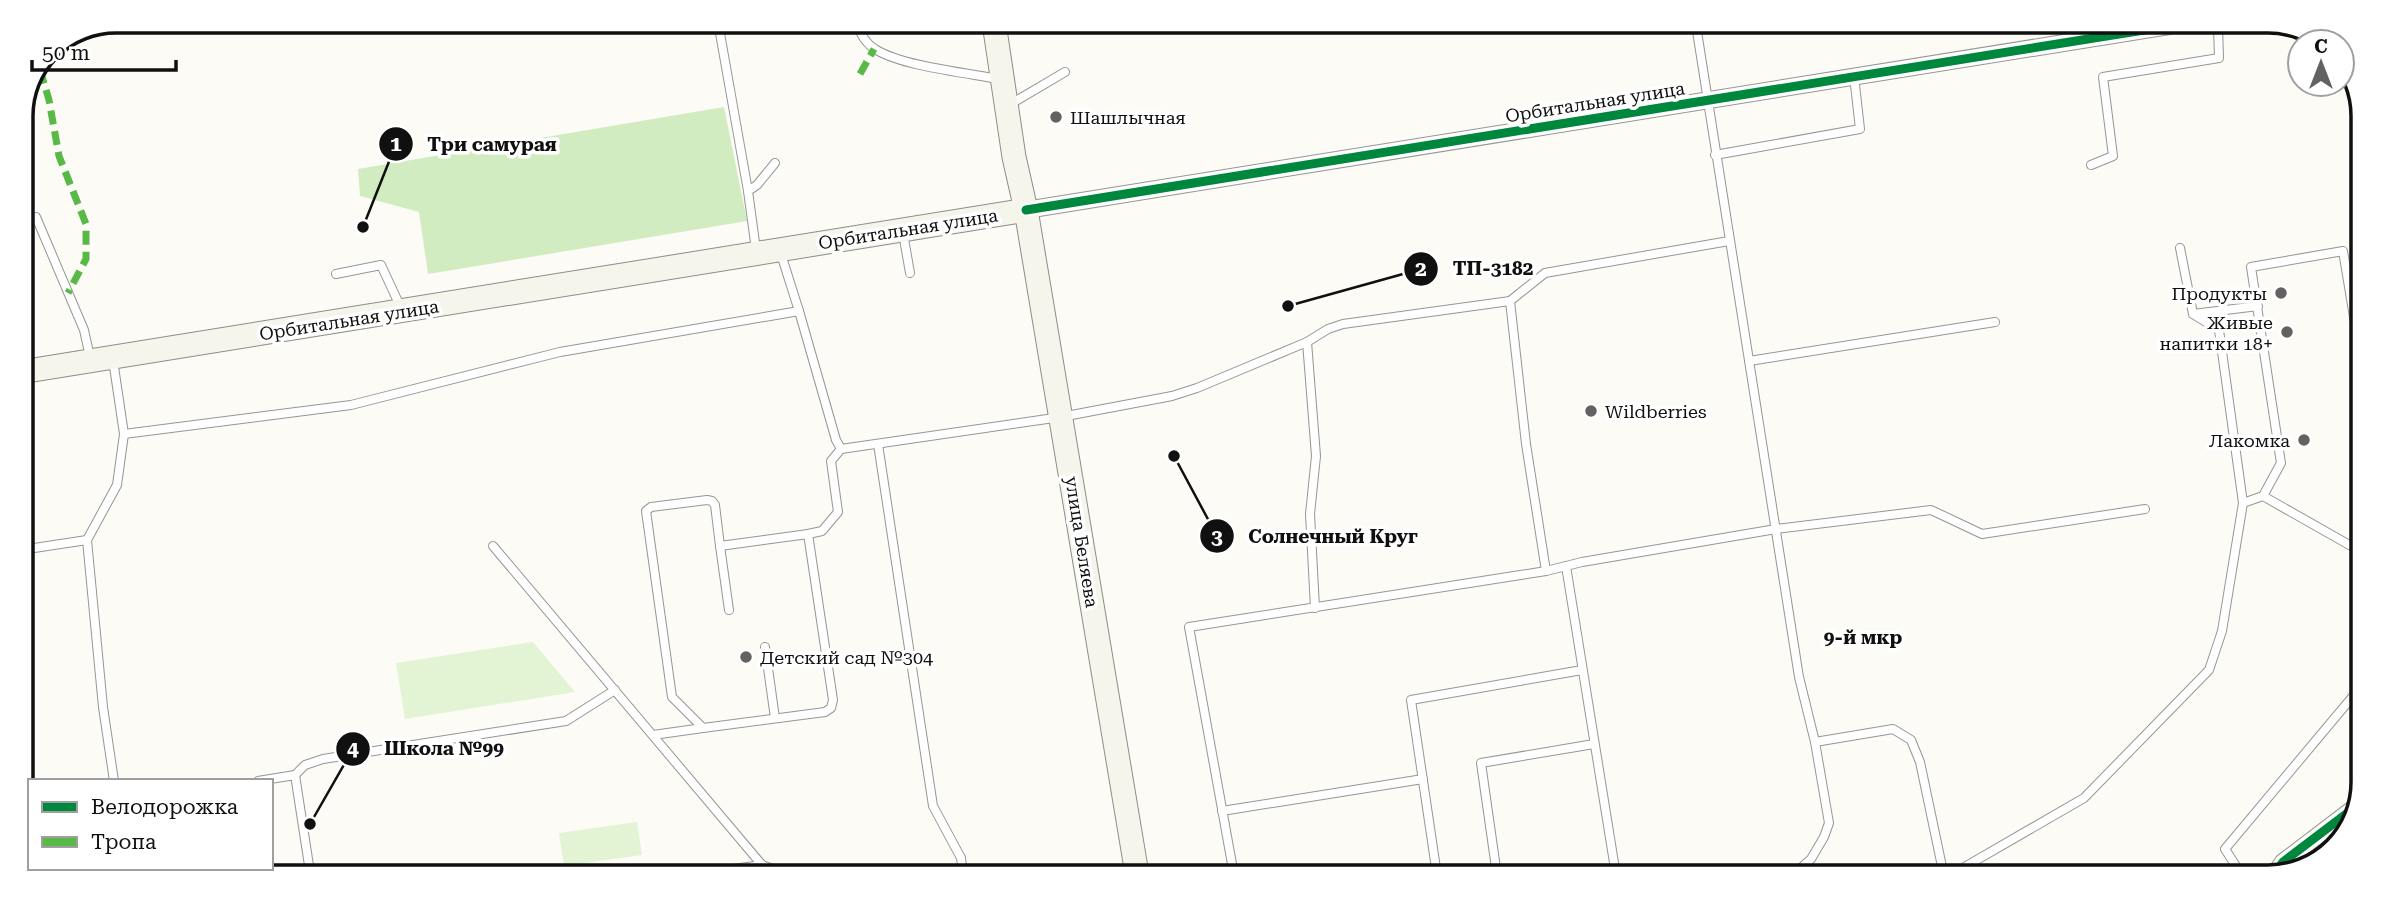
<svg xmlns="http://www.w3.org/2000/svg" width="2384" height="898" font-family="'Roboto Serif',serif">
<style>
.green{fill:#e2f4d3}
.forest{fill:#d1ecc1}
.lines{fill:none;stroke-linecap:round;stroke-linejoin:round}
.service-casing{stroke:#969693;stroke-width:10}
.minor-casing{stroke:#969693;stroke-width:18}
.secondary-casing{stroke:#8d8c8a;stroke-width:25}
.service{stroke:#fffefe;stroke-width:8}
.minor{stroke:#fffefe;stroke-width:16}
.secondary{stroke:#f5f5eb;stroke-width:23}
.quiet{stroke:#58b947;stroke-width:7;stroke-dasharray:14 7;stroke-linecap:butt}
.cycleway-casing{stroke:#fff;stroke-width:13}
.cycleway{stroke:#00873e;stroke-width:9}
.poi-dot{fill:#636260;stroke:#fff;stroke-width:2.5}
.labels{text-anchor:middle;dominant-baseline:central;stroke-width:7;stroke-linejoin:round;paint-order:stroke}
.street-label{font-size:18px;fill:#101010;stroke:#fff}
.poi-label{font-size:18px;fill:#101010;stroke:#fff;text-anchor:start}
.neighbourhood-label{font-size:19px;font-weight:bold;fill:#101010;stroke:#fff}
.rim{fill:none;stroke:#101010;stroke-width:3.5}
.leader{fill:none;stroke:#101010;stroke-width:2.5}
.callout-dot{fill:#101010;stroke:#fff;stroke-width:2.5}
.mark-label{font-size:21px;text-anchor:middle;font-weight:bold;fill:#fff}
.callout-label{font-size:19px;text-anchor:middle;font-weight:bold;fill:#101010;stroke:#fff;stroke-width:7;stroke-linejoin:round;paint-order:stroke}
</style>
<rect width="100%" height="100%" fill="#fcfbf5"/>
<!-- green -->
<g class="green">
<polygon points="2362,234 2361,292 2359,292 2350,236"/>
<polygon points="533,642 575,692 405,719 396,663"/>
<polygon points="637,822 642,855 564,866 559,833"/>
</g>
<!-- forest -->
<polygon class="forest" points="724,107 747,221 428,274 419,212 360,196 358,169"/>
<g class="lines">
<!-- service casing -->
<g class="service-casing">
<g id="service">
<polyline points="718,22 748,191"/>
<path d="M856,23C860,33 866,44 875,49C901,66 967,73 999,79"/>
<polyline points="1696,25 1799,677 1815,742 1829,823 1824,837 1811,859 1792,876"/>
<polyline points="1009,105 1065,72"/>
<polyline points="1715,155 1860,129 1854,76"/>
<polyline points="2091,165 2113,156 2103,77 2219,58 2218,26"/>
<polyline points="36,217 84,330 90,357"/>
<polyline points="903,233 910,273"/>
<polyline points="756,250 748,191 757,185 775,163"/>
<polyline points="336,274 381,265 401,308"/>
<polyline points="1510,301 1526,444 1546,571"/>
<polyline points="799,311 836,440 841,449 1061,417 1172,396 1197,388 1307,342 1328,329 1343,324 1510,301 1545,273 1729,241"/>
<polyline points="2193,314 2258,306"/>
<polyline points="1307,342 1316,456 1310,514 1315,608"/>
<polyline points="113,360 124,434 117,485 87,540 103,707 114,781"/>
<polyline points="1749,361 1995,322"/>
<polyline points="124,434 351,405 560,352 799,311 780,251"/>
<polyline points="878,444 933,806 961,858 963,874"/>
<polyline points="2263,496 2281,463 2251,267 2343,251 2355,323"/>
<polygon points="707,500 712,501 715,505 720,546 808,534 833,700 831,708 825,712 703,728 672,697 646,511 651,507"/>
<polyline points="2243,503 2263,496 2360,551"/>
<polyline points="808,534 822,531 838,512 831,461 841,449"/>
<polyline points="493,546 762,865 783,873"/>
<polyline points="720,546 729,610"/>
<polyline points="21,550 87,540"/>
<polyline points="1566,566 1616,875"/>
<polyline points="765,647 775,718"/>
<polyline points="653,735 703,728"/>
<polyline points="1815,742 1893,729 1911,740 1920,762 1944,876"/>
<polyline points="295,775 305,765 323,759 566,721 615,690"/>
<polyline points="258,781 295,775 310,872"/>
<polyline points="1222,811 1423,779"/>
<polyline points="704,873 762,865"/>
<polyline points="1234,875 1189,627 1546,571 1582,562 1776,529 1931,510 1982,534 2145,509"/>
<polyline points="1437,875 1411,700 1582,670"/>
<polyline points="1497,875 1481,763 1594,744"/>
<polyline points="1949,876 2084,798 2209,670 2222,631 2243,503 2219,330 2193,314 2180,248"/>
<polyline points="2243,877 2225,849 2359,689"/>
</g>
</g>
<!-- minor casing -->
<g class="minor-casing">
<g id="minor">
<polyline points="1026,210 2169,26"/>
<polyline points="2274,875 2283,862 2358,805"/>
</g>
</g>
<!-- secondary casing -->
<g class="secondary-casing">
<g id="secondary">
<polyline points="994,23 1014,157 1026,210 1137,874"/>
<polyline points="21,372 1026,210"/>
</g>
</g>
<!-- service -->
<use href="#service" class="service"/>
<!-- minor -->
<use href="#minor" class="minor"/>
<!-- secondary -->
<use href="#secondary" class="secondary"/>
<!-- quiet -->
<g class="quiet">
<polyline points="40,70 49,100 59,156 86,224 86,259 68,293"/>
<polyline points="860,74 874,49"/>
</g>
<!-- cycleway casing -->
<g class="cycleway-casing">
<g id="cycleway">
<polyline points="1026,210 2169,26"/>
<polyline points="2274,875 2283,862 2358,805"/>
</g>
</g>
<!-- cycleway -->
<use href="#cycleway" class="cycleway"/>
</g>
<!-- markers -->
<g class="poi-dot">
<circle cx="1056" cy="117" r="7"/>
<circle cx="2281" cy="293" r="7"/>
<circle cx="2287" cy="332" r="7"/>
<circle cx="1591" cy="411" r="7"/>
<circle cx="2304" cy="440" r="7"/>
<circle cx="746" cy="657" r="7"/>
</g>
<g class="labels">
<!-- street labels -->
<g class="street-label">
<text transform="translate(1595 102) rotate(-9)">Орбитальная улица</text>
<text transform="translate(908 229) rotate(-9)">Орбитальная улица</text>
<text transform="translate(349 320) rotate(-9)">Орбитальная улица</text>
<text transform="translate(1082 542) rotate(81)">улица Беляева</text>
</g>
<!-- poi labels -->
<g class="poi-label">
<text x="1070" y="117">Шашлычная</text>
<text x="2267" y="293" text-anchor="end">Продукты</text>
<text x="2273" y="322" text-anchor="end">Живые<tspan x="2273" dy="21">напитки 18+</tspan></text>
<text x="1605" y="411">Wildberries</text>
<text x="2290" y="440" text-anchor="end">Лакомка</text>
<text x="760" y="657">Детский сад №304</text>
</g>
<!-- neighbourhood labels -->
<g class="neighbourhood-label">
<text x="1863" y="637">9-й мкр</text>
</g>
</g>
<!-- crop -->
<path d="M0 0H2384V898H0ZM116 33H2268A83 83 0 0 1 2351 116V782A83 83 0 0 1 2268 865H116A83 83 0 0 1 33 782V116A83 83 0 0 1 116 33Z" fill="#fff" fill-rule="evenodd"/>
<path class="rim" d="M116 33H2268A83 83 0 0 1 2351 116V782A83 83 0 0 1 2268 865H116A83 83 0 0 1 33 782V116A83 83 0 0 1 116 33Z"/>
<!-- callouts -->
<path class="leader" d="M363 227L396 144M1288 306L1421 269M1174 456L1217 536M310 824L353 749"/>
<g class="callout-dot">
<circle cx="363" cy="227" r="7"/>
<circle cx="1288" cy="306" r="7"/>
<circle cx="1174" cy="456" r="7"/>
<circle cx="310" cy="824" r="7"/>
<circle cx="396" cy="144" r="18"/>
<circle cx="1421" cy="269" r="18"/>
<circle cx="1217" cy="536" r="18"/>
<circle cx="353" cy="749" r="18"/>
</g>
<g class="mark-label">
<text x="396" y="151">1</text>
<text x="1421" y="276">2</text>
<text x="1217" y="544">3</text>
<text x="353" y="756">4</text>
</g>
<g class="callout-label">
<text x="492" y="151">Три самурая</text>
<text x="1493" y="275">ТП-3182</text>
<text x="1333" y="543">Солнечный Круг</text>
<text x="444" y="755">Школа №99</text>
</g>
<!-- legend -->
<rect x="28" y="779" width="245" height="91" fill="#ffffff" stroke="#9f9f9f" stroke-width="2"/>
<rect x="42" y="802" width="35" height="10" fill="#00873e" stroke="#9f9f9f" stroke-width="2"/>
<text x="91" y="814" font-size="21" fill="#101010">Велодорожка</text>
<rect x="42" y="837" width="35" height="10" fill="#58b947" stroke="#9f9f9f" stroke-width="2"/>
<text x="91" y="849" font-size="21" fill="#101010">Тропа</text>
<!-- north arrow -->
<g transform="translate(2321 63)"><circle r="33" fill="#ffffff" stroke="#9f9f9f" stroke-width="2"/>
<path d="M0-5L12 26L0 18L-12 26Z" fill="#636260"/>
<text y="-10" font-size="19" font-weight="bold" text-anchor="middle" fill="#101010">С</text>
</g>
<!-- scale -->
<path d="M32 60v10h144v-10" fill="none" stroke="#101010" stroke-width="3.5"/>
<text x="42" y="60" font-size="21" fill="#101010" stroke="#ffffff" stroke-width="5" paint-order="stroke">50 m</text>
</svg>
